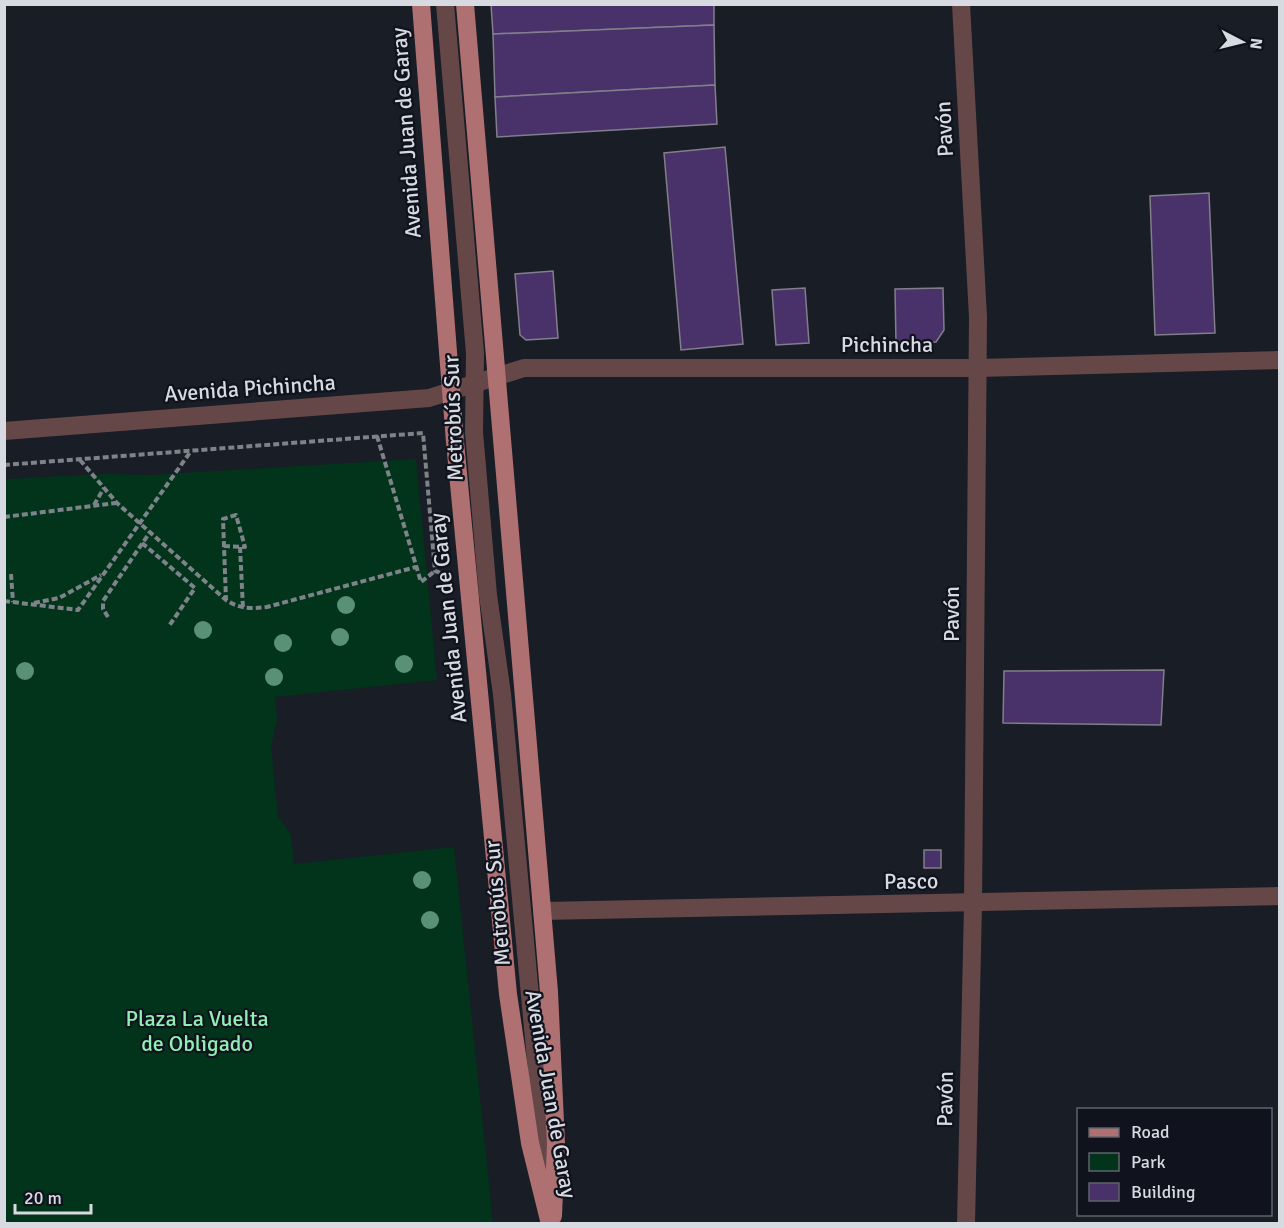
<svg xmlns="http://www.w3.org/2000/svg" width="1284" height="1228" font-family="Signika,sans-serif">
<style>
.green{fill:#02341b}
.building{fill:#483269;stroke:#827e8b;stroke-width:1.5}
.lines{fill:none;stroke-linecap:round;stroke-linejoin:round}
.path{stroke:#7e8289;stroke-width:4;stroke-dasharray:6 3;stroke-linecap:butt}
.minor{stroke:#664748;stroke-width:18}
.major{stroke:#af7072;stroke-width:18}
.tree{fill:#5a9074}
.labels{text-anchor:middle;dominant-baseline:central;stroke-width:4.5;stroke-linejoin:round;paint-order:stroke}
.street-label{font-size:22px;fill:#d7dae0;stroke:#10131d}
.park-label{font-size:22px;fill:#90efb3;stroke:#10131d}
</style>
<rect width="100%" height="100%" fill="#191d26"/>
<!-- green -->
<polygon class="green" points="416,459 437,680 275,697 277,720 271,746 278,816 291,835 294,864 454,847 493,1223 5,1223 5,479 105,474 150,475"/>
<!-- building -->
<g class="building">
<polygon points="491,4 714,4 714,25 493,34"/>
<polygon points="714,25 715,85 495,97 493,34"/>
<polygon points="715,85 717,124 497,137 495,97"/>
<polygon points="725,147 743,344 681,350 664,153"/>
<polygon points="1209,193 1215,333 1155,335 1150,196"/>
<polygon points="553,271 558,338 526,340 520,335 515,274"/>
<polygon points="805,288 809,343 776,345 772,290"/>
<polygon points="943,288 944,330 936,342 896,343 895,289"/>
<polygon points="1164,670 1161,725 1003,723 1004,671"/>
<rect x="924" y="850" width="17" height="18"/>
</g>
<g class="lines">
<!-- path -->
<g class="path">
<polyline points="377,436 421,582 435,571"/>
<path d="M80,460L117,503L226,600C240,609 250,609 267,607L416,567"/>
<polyline points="4,465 423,433 435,571 448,575"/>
<polyline points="94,505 104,488"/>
<polyline points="4,517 116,503"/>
<polyline points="142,543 195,588 169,626"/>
<polyline points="224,546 245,547 236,515 223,519 226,600"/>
<polyline points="240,547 243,608"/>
<polyline points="11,574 13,602"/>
<polyline points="4,601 78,610 191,451"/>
<polyline points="34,603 59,598 101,575"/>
<polyline points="108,617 103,609 103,601 150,532"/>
</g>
<!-- minor -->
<g class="minor">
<polyline points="445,4 475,353 474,432 488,595 502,694 548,1189"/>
<polyline points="961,4 978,317 973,904 966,1224"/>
<polyline points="4,431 429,398 524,368 977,368 1280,360"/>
<polyline points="542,911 1280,896"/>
</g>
<!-- major -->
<g class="major">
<polyline points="421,4 455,442 508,994 530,1143 550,1224"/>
<polyline points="465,4 549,992 556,1144 553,1216"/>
</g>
</g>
<!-- trees -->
<g class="tree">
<circle cx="346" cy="605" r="9"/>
<circle cx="203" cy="630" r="9"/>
<circle cx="340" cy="637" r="9"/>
<circle cx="283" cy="643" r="9"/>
<circle cx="404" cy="664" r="9"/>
<circle cx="25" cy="671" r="9"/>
<circle cx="274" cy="677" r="9"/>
<circle cx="422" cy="880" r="9"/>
<circle cx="430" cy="920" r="9"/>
</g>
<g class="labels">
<!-- street labels -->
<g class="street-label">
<text transform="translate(944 129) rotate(-93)">Pavón</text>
<text transform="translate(406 133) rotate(-94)">Avenida Juan de Garay</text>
<text x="887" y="344">Pichincha</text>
<text transform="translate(250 388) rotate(-4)">Avenida Pichincha</text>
<text transform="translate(453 418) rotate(-92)">Metrobús Sur</text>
<text transform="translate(951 614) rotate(-90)">Pavón</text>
<text transform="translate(448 618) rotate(-96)">Avenida Juan de Garay</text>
<text transform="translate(911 881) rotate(-1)">Pasco</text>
<text transform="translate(497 903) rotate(-95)">Metrobús Sur</text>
<text transform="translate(551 1094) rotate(80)">Avenida Juan de Garay</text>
<text transform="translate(945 1099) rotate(-89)">Pavón</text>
</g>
<!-- park labels -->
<g class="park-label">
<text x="197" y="1018">Plaza La Vuelta<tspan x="197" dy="25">de Obligado</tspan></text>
</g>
</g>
<!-- border -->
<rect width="1284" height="1228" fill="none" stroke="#d7dae0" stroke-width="12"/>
<!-- legend -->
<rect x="1077" y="1108" width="195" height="108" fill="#10131d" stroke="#60636b" stroke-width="1.5"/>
<rect x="1089" y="1128" width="30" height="9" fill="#af7072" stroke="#60636b" stroke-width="1.5"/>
<text x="1131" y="1138" font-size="18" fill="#d7dae0">Road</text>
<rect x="1089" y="1153" width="30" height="18" fill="#02341b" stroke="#60636b" stroke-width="1.5"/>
<text x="1131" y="1168" font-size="18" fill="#d7dae0">Park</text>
<rect x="1089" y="1183" width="30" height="18" fill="#483269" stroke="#60636b" stroke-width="1.5"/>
<text x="1131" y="1198" font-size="18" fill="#d7dae0">Building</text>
<!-- north arrow -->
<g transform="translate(1242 42) rotate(97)" stroke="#10131d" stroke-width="4.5" paint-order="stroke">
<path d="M0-4.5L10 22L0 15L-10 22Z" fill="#d7dae0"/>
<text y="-9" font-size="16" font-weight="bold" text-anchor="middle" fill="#d7dae0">N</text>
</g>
<!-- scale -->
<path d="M15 1204v9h76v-9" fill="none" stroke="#d7dae0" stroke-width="3"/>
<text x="24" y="1204" font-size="18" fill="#d7dae0" stroke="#10131d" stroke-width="4.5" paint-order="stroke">20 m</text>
</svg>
